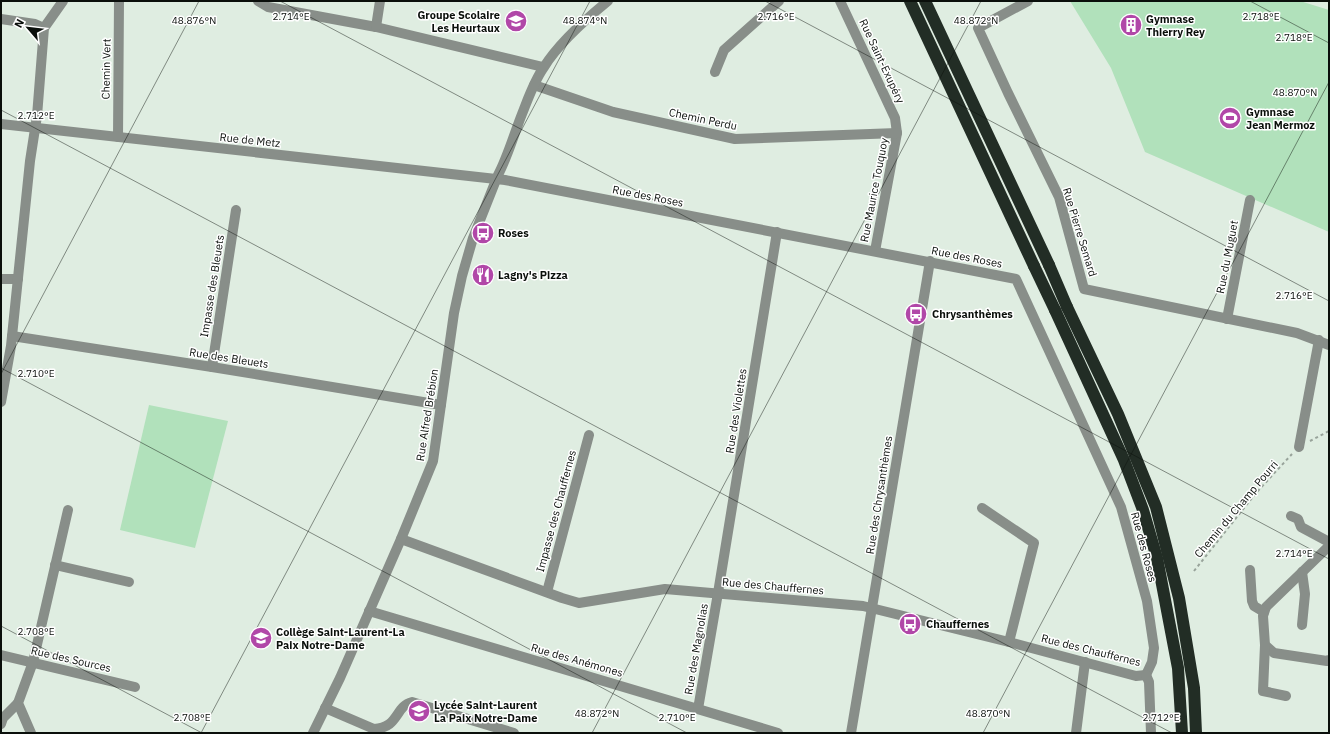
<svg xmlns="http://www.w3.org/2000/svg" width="1330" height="734" font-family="'IBM Plex Sans',sans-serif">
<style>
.pitch{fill:#b1e1bb}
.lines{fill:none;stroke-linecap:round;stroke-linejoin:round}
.path{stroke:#98a39a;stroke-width:2;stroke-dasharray:3 3;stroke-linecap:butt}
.minor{stroke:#888e89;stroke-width:10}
.highway{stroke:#222d25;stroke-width:12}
.highway-bridge{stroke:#222d25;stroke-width:12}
.ticks{fill:none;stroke:#0a0f0b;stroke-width:1;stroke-opacity:0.45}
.labels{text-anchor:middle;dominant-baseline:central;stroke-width:3;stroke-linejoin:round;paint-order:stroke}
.poi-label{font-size:11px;font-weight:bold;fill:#0a0f0b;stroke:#fff;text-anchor:start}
.street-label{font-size:11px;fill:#0a0f0b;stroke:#fff}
.ticks-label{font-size:10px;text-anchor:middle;fill:#0a0f0b;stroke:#fff;stroke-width:3;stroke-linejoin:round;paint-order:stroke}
</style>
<rect width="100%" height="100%" fill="#dfede1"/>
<!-- pitch -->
<g class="pitch">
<polygon points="1070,1 1300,1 1329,10 1329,232 1145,152 1111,68"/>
<polygon points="149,405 228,421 195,548 120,530"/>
</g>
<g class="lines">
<!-- path -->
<g class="path">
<polyline points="1310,441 1329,431"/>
<polyline points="1194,571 1256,493 1292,454"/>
</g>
<!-- minor -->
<g class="minor">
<polyline points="258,1 268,7 376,27 543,67"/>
<polyline points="840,1 886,99 895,118 897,133 875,251"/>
<polyline points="1028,1 978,28 1008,93 1059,197 1084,289 1297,333 1329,345"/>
<polyline points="1,19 35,24 44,28"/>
<polyline points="376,27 380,1"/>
<polyline points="715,72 724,50 779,1"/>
<polyline points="534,85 613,112 735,139 897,133"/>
<polyline points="1,124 505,180 1016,279 1121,507 1147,601 1154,648 1152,662 1146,675"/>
<polyline points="118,137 119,1"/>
<polyline points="1,279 18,279"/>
<polyline points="1227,319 1250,200"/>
<polyline points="12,336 212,367 441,405"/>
<polyline points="212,367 236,210"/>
<polyline points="1,402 11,346 30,161 37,116 44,28 63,1"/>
<polyline points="1299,447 1319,340"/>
<polyline points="982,508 1034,543 1009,642"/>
<polyline points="1291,516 1298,519 1301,527 1329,542"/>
<polyline points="401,539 562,598 579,603 665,589 863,606 1009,642 1136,676 1146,675"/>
<polyline points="1329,546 1266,607 1263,616 1265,645 1274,653 1327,661 1329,660"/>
<polyline points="55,565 129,582"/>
<polyline points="1250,570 1252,601 1254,606 1264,612"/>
<polyline points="1302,572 1305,594 1302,625"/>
<polyline points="547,592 589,435"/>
<polyline points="369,611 778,733"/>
<polyline points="1265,645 1263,691 1286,696"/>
<polyline points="1,655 135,687"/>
<polyline points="1146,675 1149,682 1151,733"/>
<path d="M325,708L374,729C399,728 395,706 412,702L514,733"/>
<polyline points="698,709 718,593 777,232"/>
<polyline points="1,724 3,718 18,703"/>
<polyline points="31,733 18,703 33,662 68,510"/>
<path d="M313,733L340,678L401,539L433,461L454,313L462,276L473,238L498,175C508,156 514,134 522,114C528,99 534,81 544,67C559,43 586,19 608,1"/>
<polyline points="851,733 930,261"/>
<polyline points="1076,733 1085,662"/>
</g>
<!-- highway -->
<g class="highway">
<polyline points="910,1 1034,266"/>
<polyline points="925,1 1049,265"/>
<polyline points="1067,307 1118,414 1156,507 1179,598 1194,688 1196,733"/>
<polyline points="1055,310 1124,460 1143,510 1157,558 1178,668 1182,733"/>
</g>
<!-- highway-bridge -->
<g class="highway-bridge">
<polyline points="1049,265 1067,307"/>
<polyline points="1034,266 1055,310"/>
</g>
</g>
<!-- ticks -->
<path class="ticks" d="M280,1L1329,559M765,1L1329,301M1250,1L1329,43M1,110L1172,733M1,368L687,733M1,374L199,1M1,626L202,733M201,733L590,1M592,733L981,1M983,733L1329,82"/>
<!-- icons -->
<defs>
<g id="school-disc" transform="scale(1.15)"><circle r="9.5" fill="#b147a8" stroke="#fff"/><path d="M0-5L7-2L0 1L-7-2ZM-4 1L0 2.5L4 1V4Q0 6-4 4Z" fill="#fff"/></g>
<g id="building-disc" transform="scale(1.15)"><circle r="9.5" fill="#b147a8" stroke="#fff"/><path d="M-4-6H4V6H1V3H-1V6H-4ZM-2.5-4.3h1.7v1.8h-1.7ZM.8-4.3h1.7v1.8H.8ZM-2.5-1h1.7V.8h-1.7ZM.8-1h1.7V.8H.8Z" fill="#fff"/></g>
<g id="stadium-disc" transform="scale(1.15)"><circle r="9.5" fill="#b147a8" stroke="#fff"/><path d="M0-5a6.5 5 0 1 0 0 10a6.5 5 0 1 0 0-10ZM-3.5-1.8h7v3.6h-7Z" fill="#fff"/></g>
<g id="bus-disc" transform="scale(1.15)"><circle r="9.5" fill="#b147a8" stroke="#fff"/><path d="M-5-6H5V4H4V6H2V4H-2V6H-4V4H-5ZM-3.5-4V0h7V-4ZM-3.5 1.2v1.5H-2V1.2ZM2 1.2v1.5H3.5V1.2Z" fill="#fff"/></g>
<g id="restaurant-disc" transform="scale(1.15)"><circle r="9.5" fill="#b147a8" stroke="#fff"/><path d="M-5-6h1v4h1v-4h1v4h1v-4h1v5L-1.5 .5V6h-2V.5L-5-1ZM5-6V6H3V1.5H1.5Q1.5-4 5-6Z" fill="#fff"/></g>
</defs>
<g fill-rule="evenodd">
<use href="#school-disc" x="516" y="21"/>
<use href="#building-disc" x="1131" y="25"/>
<use href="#stadium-disc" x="1230" y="118"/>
<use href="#bus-disc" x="483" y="233"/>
<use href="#restaurant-disc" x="483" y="275"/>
<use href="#bus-disc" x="916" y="314"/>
<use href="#bus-disc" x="910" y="624"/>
<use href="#school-disc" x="261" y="638"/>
<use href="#school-disc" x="419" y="711"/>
</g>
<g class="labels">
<!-- poi labels -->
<g class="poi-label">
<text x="500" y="15" text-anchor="end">Groupe Scolaire<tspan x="500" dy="13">Les Heurtaux</tspan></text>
<text x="1146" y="19">Gymnase<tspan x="1146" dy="13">Thierry Rey</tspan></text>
<text x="1246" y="112">Gymnase<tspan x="1246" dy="13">Jean Mermoz</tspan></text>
<text x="498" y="233">Roses</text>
<text x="498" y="275">Lagny's Pizza</text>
<text x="932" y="314">Chrysanthèmes</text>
<text x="926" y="624">Chauffernes</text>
<text x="276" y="632">Collège Saint-Laurent-La<tspan x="276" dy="13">Paix Notre-Dame</tspan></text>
<text x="434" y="705">Lycée Saint-Laurent<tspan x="434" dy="13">La Paix Notre-Dame</tspan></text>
</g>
<!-- street labels -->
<g class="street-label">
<text transform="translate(882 61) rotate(65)">Rue Saint-Exupéry</text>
<text transform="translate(106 69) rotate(-89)">Chemin Vert</text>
<text transform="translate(703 119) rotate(12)">Chemin Perdu</text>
<text transform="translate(250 140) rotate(6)">Rue de Metz</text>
<text transform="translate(874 190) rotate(-79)">Rue Maurice Touquoy</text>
<text transform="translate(648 196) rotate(11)">Rue des Roses</text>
<text transform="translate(1080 232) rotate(73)">Rue Pierre Semard</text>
<text transform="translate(967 257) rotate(11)">Rue des Roses</text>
<text transform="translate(1227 257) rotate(-79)">Rue du Muguet</text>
<text transform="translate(212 286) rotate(-81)">Impasse des Bleuets</text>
<text transform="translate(229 358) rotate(9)">Rue des Bleuets</text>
<text transform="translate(736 411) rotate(-81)">Rue des Violettes</text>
<text transform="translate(427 415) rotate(-81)">Rue Alfred Brébion</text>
<text transform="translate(879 495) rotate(-81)">Rue des Chrysanthèmes</text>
<text transform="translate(1236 509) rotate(-50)">Chemin du Champ Pourri</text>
<text transform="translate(556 511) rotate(-75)">Impasse des Chauffernes</text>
<text transform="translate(1144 547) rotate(75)">Rue des Roses</text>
<text transform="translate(773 586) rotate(5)">Rue des Chauffernes</text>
<text transform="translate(696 649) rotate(-80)">Rue des Magnolias</text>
<text transform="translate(1091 650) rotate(14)">Rue des Chauffernes</text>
<text transform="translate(71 659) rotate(13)">Rue des Sources</text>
<text transform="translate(577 660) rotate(16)">Rue des Anémones</text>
</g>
</g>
<g class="ticks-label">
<text x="1261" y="20">2.718°E</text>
<text x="291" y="20">2.714°E</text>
<text x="776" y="20">2.716°E</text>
<text x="194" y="24">48.876°N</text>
<text x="585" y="24">48.874°N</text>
<text x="976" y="24">48.872°N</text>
<text x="1294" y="41">2.718°E</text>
<text x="1295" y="96">48.870°N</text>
<text x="36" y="119">2.712°E</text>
<text x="1294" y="299">2.716°E</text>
<text x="36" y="377">2.710°E</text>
<text x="1294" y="557">2.714°E</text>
<text x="36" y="635">2.708°E</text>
<text x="597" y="717">48.872°N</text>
<text x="988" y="717">48.870°N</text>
<text x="192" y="721">2.708°E</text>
<text x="677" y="721">2.710°E</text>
<text x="1161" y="721">2.712°E</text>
</g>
<!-- border -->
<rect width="1330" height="734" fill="none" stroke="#0a0f0b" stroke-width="4"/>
<!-- north arrow -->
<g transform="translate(28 28) rotate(298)" stroke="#ffffff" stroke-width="3" paint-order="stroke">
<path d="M0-3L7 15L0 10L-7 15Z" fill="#0a0f0b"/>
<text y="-6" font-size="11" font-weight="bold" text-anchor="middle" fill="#0a0f0b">N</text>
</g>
</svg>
